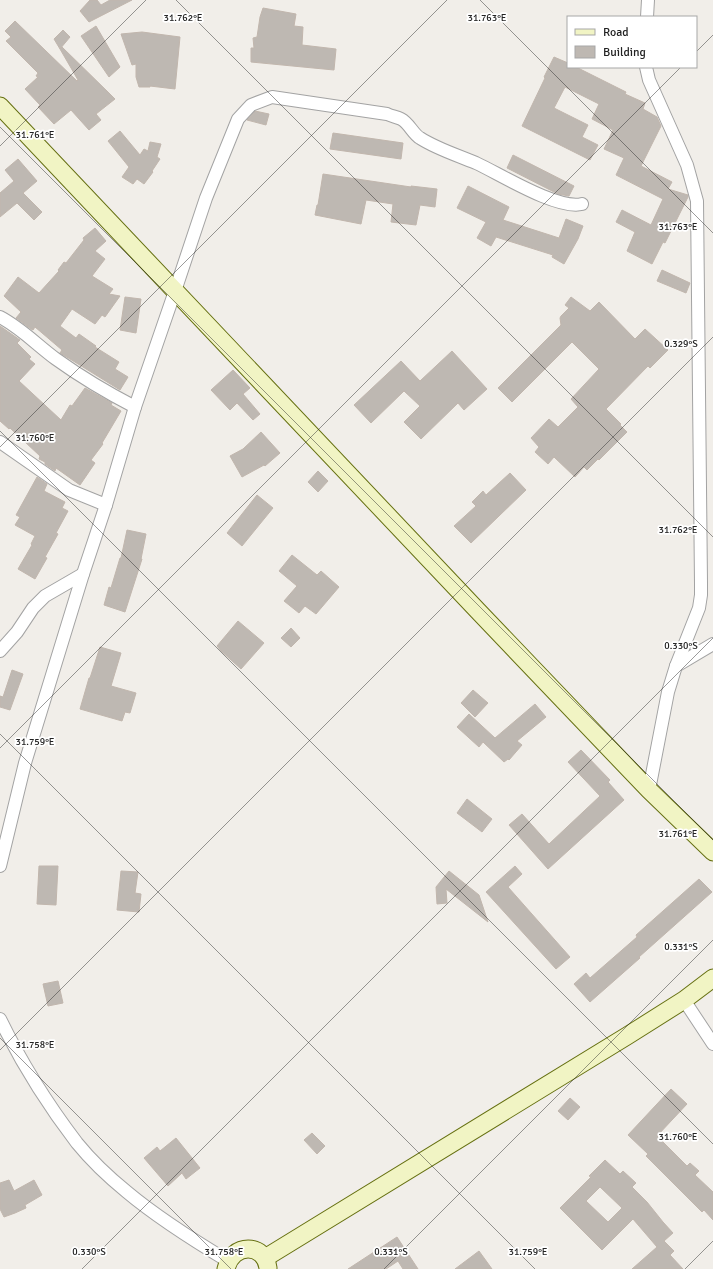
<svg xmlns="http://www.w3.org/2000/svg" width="713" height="1269" font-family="Signika,sans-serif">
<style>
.building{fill:#beb8b2;stroke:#c1b6ad;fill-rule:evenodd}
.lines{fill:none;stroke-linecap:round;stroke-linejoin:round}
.street-casing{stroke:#a3a3a3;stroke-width:14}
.secondary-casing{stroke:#667011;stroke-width:19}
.street{stroke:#fff;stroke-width:12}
.secondary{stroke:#f1f4c4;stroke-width:17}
.ticks{fill:none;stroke:#222;stroke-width:1;stroke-opacity:0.45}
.ticks-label{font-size:10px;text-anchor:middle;fill:#222;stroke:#fff;stroke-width:3.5;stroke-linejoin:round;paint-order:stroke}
</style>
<rect width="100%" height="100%" fill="#f1eee9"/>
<!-- building -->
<g class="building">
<polygon points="90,0 97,0 101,5 110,0 132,0 89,22 80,11"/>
<polygon points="263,8 296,14 294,26 303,27 302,45 336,49 334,70 251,62 251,48 254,48 253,38 257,37 260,17"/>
<polygon points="15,21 77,81 78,80 60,49 62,47 108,92 115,99 96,114 101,120 89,130 71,110 54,124 38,107 40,105 25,89 38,77 36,76 38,73 6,41 11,37 5,31"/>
<polygon points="96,26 120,67 109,77 81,36"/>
<polygon points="63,30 70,37 60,49 54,39"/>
<polygon points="142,32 180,37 175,89 150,86 150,87 139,87 136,77 136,64 132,65 121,34"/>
<polygon points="554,57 568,63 568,67 576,67 626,92 625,94 645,103 643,109 657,117 661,126 641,166 672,182 668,189 688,195 688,197 665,243 663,242 652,264 627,251 635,232 616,222 622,210 651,225 663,199 616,175 624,158 604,149 613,130 592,119 599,104 565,87 554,108 588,125 582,137 598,145 590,160 522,126 545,78 544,77"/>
<polygon points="255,111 269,114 266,125 247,120"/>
<polygon points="120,131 140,155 144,149 148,151 150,142 161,144 157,157 160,159 152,171 153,172 144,184 137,179 133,184 122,177 129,167 108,141"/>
<polygon points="333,133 403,143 401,159 330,149"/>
<polygon points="513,155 574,186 569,196 558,194 507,168"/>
<polygon points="18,159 37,181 23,193 42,212 34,220 17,203 0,217 0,193 14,181 5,170"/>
<polygon points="323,174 411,187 411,186 437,189 435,207 420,205 416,225 391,222 393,204 366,200 361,224 315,215 317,205 318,205"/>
<polygon points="468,186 509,207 503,220 559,238 566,219 583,226 578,239 564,264 552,257 553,255 496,237 491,246 477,238 486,222 457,208"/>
<polygon points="95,228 106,241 95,251 105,259 92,276 113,289 109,294 120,296 105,317 102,315 95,324 72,309 60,326 76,338 79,334 96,346 95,347 119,362 115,369 128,377 120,390 70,359 60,353 62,350 35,327 33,330 31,329 16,318 21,312 4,296 18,277 39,293 59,271 58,270 64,262 66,263 84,240 83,238"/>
<polygon points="662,270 690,283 686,293 657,281"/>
<polygon points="125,297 141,299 136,333 120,330"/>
<polygon points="571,297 590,311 599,302 635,339 645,329 668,350 650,368 648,366 606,409 621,424 620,425 627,432 599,460 598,459 587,470 584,467 575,477 554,457 548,464 535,452 539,447 531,438 549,419 558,427 578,407 571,399 599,369 572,342 512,402 498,388 561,325 560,318 561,316 569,308 565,305"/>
<polygon points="0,326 20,340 17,343 31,357 29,359 35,364 19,381 61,420 70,405 72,406 85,388 112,403 111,405 121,411 102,443 103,444 91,460 95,463 80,485 56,468 55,471 45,464 45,462 39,459 40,456 10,428 9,429 0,421"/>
<polygon points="452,351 487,389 464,410 458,403 421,439 404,422 420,406 404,391 371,423 354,405 401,361 420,381"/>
<polygon points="233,370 250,388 243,394 260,414 253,420 237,403 230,410 211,390"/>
<polygon points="261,432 280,453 265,466 264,465 242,477 230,456 243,449"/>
<polygon points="318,471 328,481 318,492 308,482"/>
<polygon points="510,473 526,490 471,543 454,526 476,506 472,502 483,491 486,495"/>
<polygon points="37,477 47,484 44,491 65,502 62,508 68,511 56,533 58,534 45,557 47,558 35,579 18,569 32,545 31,544 35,536 15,525 20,517 16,515"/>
<polygon points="257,495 273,508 242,546 227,533"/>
<polygon points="127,530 146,534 141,559 142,559 125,612 104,605 109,587 111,588 120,558 121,558"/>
<polygon points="292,555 317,575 321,571 339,587 316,614 305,606 299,613 284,601 297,586 279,571"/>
<polygon points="238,621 264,643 241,669 221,651 217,646"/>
<polygon points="291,628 300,638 291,647 281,638"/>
<polygon points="100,647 121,653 111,686 136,693 130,713 125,712 122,721 80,709 89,678 90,678"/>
<polygon points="12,670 23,674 10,710 0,707 0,696 3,697"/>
<polygon points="473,690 488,703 475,717 461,703"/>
<polygon points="535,704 546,717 517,741 522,745 509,760 508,759 504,762 483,742 479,747 457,727 469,714 495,738"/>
<polygon points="581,750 610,780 608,782 624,800 548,869 509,825 522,814 549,844 600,796 568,762"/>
<polygon points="467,799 492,819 482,832 457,813"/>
<polygon points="39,866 58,866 56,905 37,904"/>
<polygon points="515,866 522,874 508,887 570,957 556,969 486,892"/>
<polygon points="121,871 138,872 135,893 141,894 139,912 117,910"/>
<polygon points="449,871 479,895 488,922 446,889 447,903 437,904 436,887"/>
<polygon points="699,879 712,892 639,957 640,958 590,1002 574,984 586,973 590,978 637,937 636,935"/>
<polygon points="58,981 63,1003 48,1006 43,984"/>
<polygon points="671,1089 687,1104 657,1136 687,1166 690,1163 699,1171 695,1175 713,1192 713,1220 704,1210 702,1212 646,1156 648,1154 628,1135"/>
<polygon points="570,1098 580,1107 568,1120 558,1111"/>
<polygon points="312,1133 325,1146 317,1154 304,1140"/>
<polygon points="176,1138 200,1168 186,1179 182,1173 168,1186 144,1158 157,1147 160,1151"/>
<path d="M605,1160L620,1174L623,1171L636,1183L632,1187L647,1202L663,1222L673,1233L664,1241L674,1251L670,1255L683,1269H632L657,1247L633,1219L602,1250L560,1208L591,1177L589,1176ZM600,1187L622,1208L608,1222L586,1201Z"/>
<polygon points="9,1180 14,1191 34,1180 42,1195 25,1205 26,1208 15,1213 4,1217 0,1209 0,1183"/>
<polygon points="397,1237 418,1269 403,1269 398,1261 386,1269 348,1269"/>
<polygon points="479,1251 492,1269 455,1269"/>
</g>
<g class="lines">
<!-- street casing -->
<g class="street-casing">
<g id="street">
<polyline points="647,17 648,0"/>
<polyline points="646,67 649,80 687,165 697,201 701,583 701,595 699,608 676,666 668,692 649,790"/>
<path d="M0,317C21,328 37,345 56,359C81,377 108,393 135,407"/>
<polyline points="0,442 69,490 106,505"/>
<polyline points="0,651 17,632 33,608 45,596 83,574"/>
<polyline points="676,666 713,644"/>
<path d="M0,866L25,763L83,574L106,505L135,407L175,291L206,198L238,119L251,105L272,97L387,114C391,116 397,117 401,119C409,123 413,134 420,138C437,149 457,155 476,163C500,174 557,210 582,204"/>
<polyline points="684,1000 713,1044"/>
<path d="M0,1019C21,1062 48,1105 77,1143C90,1159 111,1179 127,1192C158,1218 193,1240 228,1261"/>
</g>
</g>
<!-- secondary casing -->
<g class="secondary-casing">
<g id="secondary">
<polyline points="0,106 478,611 649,790 713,852"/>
<polyline points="265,1258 627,1036 684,1000 713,978"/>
<path d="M226,1269C232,1242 265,1243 268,1268"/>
</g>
</g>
<!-- street -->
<use href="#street" class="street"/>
<!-- secondary -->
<use href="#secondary" class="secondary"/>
</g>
<!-- ticks -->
<path class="ticks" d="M176,0L713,537M480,0L713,233M696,52L713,35M0,127L713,840M0,146L146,0M0,431L713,1144M0,447L447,0M0,734L535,1269M0,748L681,67M0,1038L231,1269M0,1050L713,337M82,1269L713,638M384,1269L713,940M685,1269L713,1241"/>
<g class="ticks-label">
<text x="487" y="21">31.763°E</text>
<text x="183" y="21">31.762°E</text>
<text x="35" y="138">31.761°E</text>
<text x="678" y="230">31.763°E</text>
<text x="681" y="347">0.329°S</text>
<text x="35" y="441">31.760°E</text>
<text x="678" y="533">31.762°E</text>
<text x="681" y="649">0.330°S</text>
<text x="35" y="745">31.759°E</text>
<text x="678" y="837">31.761°E</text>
<text x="681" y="950">0.331°S</text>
<text x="35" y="1048">31.758°E</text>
<text x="678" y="1140">31.760°E</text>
<text x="89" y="1255">0.330°S</text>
<text x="224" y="1255">31.758°E</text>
<text x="391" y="1255">0.331°S</text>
<text x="528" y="1255">31.759°E</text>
</g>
<!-- legend -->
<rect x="567" y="16" width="130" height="52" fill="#ffffff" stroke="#a7a7a7"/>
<rect x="575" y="29" width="20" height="6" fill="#f1f4c4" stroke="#a7a7a7"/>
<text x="603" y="36" font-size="12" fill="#222222">Road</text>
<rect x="575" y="46" width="20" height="12" fill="#beb8b2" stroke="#a7a7a7"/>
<text x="603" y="56" font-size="12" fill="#222222">Building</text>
</svg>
